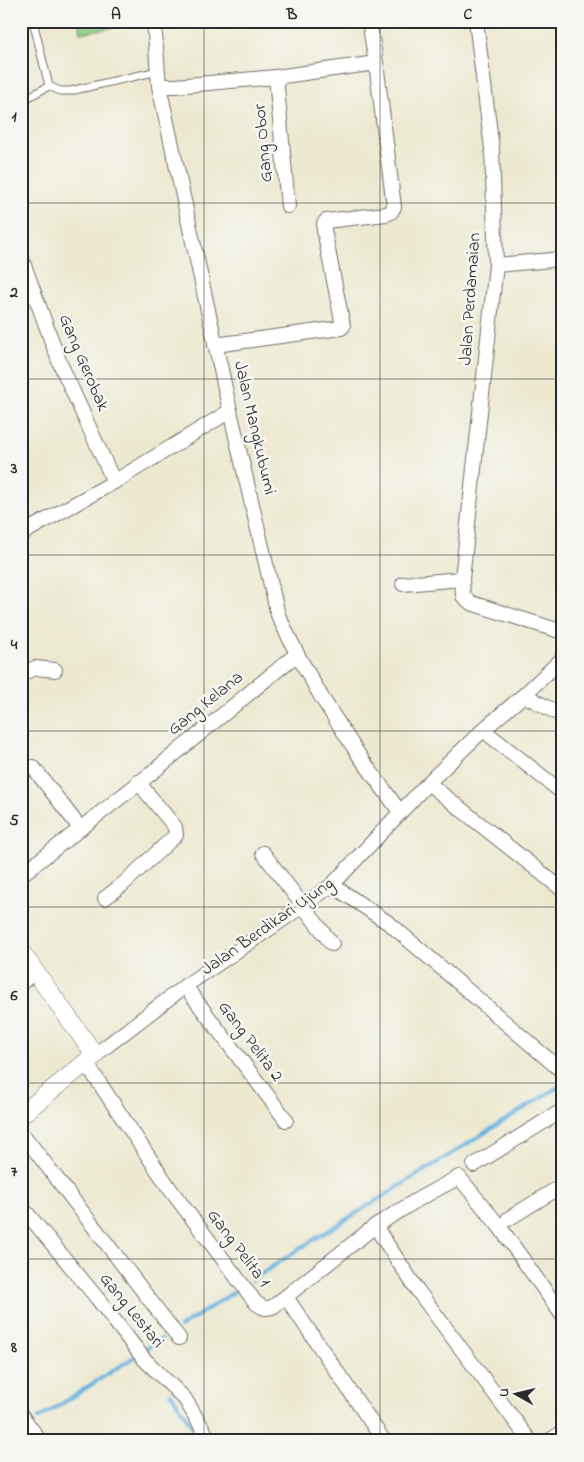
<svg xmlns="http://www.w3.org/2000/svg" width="584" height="1462" font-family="'Indie Flower',sans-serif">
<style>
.green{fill:#8ece86;stroke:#5c7c58}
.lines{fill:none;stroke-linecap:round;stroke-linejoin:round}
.stream{stroke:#65b0de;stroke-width:4}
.service-casing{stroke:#6f6e65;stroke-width:9}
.minor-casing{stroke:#6f6e65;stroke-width:16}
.tertiary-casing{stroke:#6f6e65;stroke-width:19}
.service{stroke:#fff;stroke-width:7}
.minor{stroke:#fff;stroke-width:14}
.tertiary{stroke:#fff;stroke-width:18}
.grid{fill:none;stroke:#2b2b2b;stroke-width:1;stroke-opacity:0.55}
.labels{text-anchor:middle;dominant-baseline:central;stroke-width:5;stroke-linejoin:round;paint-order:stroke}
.street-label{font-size:18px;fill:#2b2b2b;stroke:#f6f6f2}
.neatline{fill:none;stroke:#2b2b2b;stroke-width:2}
.grid-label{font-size:16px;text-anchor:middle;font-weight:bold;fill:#2b2b2b}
</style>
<rect width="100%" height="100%" fill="#f6f6f2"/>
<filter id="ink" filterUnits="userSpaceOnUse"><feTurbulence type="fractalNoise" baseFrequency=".02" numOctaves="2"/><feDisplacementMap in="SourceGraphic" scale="10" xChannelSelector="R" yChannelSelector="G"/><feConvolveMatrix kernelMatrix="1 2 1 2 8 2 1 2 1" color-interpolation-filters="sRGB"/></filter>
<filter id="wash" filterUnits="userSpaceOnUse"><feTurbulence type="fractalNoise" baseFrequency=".0096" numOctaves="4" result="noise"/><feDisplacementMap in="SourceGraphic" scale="20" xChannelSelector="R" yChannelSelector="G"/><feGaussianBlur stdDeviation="1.12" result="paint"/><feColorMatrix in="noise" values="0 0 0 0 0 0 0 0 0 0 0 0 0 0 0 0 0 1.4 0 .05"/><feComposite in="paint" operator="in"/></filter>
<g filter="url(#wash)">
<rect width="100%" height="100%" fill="#ede9d1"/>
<!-- green -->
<polygon class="green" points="78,21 128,21 128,25 80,33"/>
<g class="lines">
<!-- stream -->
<g class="stream">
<polyline points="252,1280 310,1242 563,1084"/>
<polyline points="180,1327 234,1292"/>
<polyline points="146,1349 162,1338"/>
<polyline points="171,1393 201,1441"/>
<polyline points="38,1419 134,1357"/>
</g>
</g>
</g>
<g filter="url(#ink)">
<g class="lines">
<!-- service casing -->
<g class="service-casing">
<g id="service">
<polyline points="33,21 49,86 60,91 70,91 158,71"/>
<polyline points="21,101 49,86"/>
<polyline points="542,1441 563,1428"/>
</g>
</g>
<!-- minor casing -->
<g class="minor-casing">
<g id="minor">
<polyline points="154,21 159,86 230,411 278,615 297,654 322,698 358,754 400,812"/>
<polyline points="476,21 492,149 496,265 462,579 463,596 471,603 563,632"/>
<polyline points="276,77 288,206"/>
<polyline points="159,86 175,86 276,77 376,63"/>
<polyline points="21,257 59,361 114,482"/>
<polyline points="496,265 563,259"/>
<polyline points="215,345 341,328 343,326 324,230 324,224 326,221 386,214 391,212 394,207 376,63 369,21"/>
<polyline points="21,534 114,482 230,411"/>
<polyline points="403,584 462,579"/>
<polyline points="21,674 35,668 55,670"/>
<polyline points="524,695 563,716"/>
<polyline points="483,730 563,793"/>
<polyline points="33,767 80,828"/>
<polyline points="428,783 563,890"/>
<polyline points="263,853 332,944"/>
<polyline points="21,875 149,775 297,654"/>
<polyline points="332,885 390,924 563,1072"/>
<polyline points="105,898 122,885 176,835 175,827 138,782"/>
<polyline points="21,983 36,971"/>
<polyline points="185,986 286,1120"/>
<polyline points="95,1055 185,986 275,925 332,885 428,783 483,730 524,695 563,658"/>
<path d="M86,1063L170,1189L256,1303C263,1308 266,1310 274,1306L375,1226L417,1200L459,1177L499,1226L563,1316"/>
<polyline points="21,1132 179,1338"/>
<polyline points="474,1165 563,1110"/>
<polyline points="21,1206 97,1298 144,1359 185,1399 210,1441"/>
<polyline points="508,1219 563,1185"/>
<polyline points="375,1226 418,1291 530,1441"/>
<polyline points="286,1297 384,1441"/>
<polyline points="21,1415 40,1441"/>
</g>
</g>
<!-- tertiary casing -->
<g class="tertiary-casing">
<polyline id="tertiary" points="21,952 95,1055 21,1115"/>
</g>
<!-- service -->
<use href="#service" class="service"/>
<!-- minor -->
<use href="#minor" class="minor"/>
<!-- tertiary -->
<use href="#tertiary" class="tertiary"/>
</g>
</g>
<!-- grid -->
<path class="grid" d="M204,21V1441M380,21V1441M21,203H563M21,379H563M21,555H563M21,731H563M21,907H563M21,1083H563M21,1259H563"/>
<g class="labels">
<!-- street labels -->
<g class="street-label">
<text transform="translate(264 143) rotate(-95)">Gang Obor</text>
<text transform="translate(471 299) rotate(-86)">Jalan Perdamaian</text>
<text transform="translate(83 363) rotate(67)">Gang Gerobak</text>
<text transform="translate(254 428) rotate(77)">Jalan Mangkubumi</text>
<text transform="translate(206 704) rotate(-39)">Gang Kelana</text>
<text transform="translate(268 927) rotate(-35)">Jalan Berdikari Ujung</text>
<text transform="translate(250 1042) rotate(53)">Gang Pelita 2</text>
<text transform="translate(238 1249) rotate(53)">Gang Pelita 1</text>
<text transform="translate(131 1311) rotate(51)">Gang Lestari</text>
</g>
</g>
<!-- margin -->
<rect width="584" height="1462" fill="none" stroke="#f6f6f2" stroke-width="55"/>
<!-- north arrow -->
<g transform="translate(516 1394) rotate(278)" stroke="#f6f6f2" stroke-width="4" paint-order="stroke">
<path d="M0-4L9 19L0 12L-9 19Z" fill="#2b2b2b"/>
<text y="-8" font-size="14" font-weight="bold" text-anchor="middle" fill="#2b2b2b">U</text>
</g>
<rect x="28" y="28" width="528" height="1406" class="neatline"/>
<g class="grid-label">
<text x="116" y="19">A</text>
<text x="292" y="19">B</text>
<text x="468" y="19">C</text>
<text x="14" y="121">1</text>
<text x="14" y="297">2</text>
<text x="14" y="473">3</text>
<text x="14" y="649">4</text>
<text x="14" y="825">5</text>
<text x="14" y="1000">6</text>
<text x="14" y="1176">7</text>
<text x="14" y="1352">8</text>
</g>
</svg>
